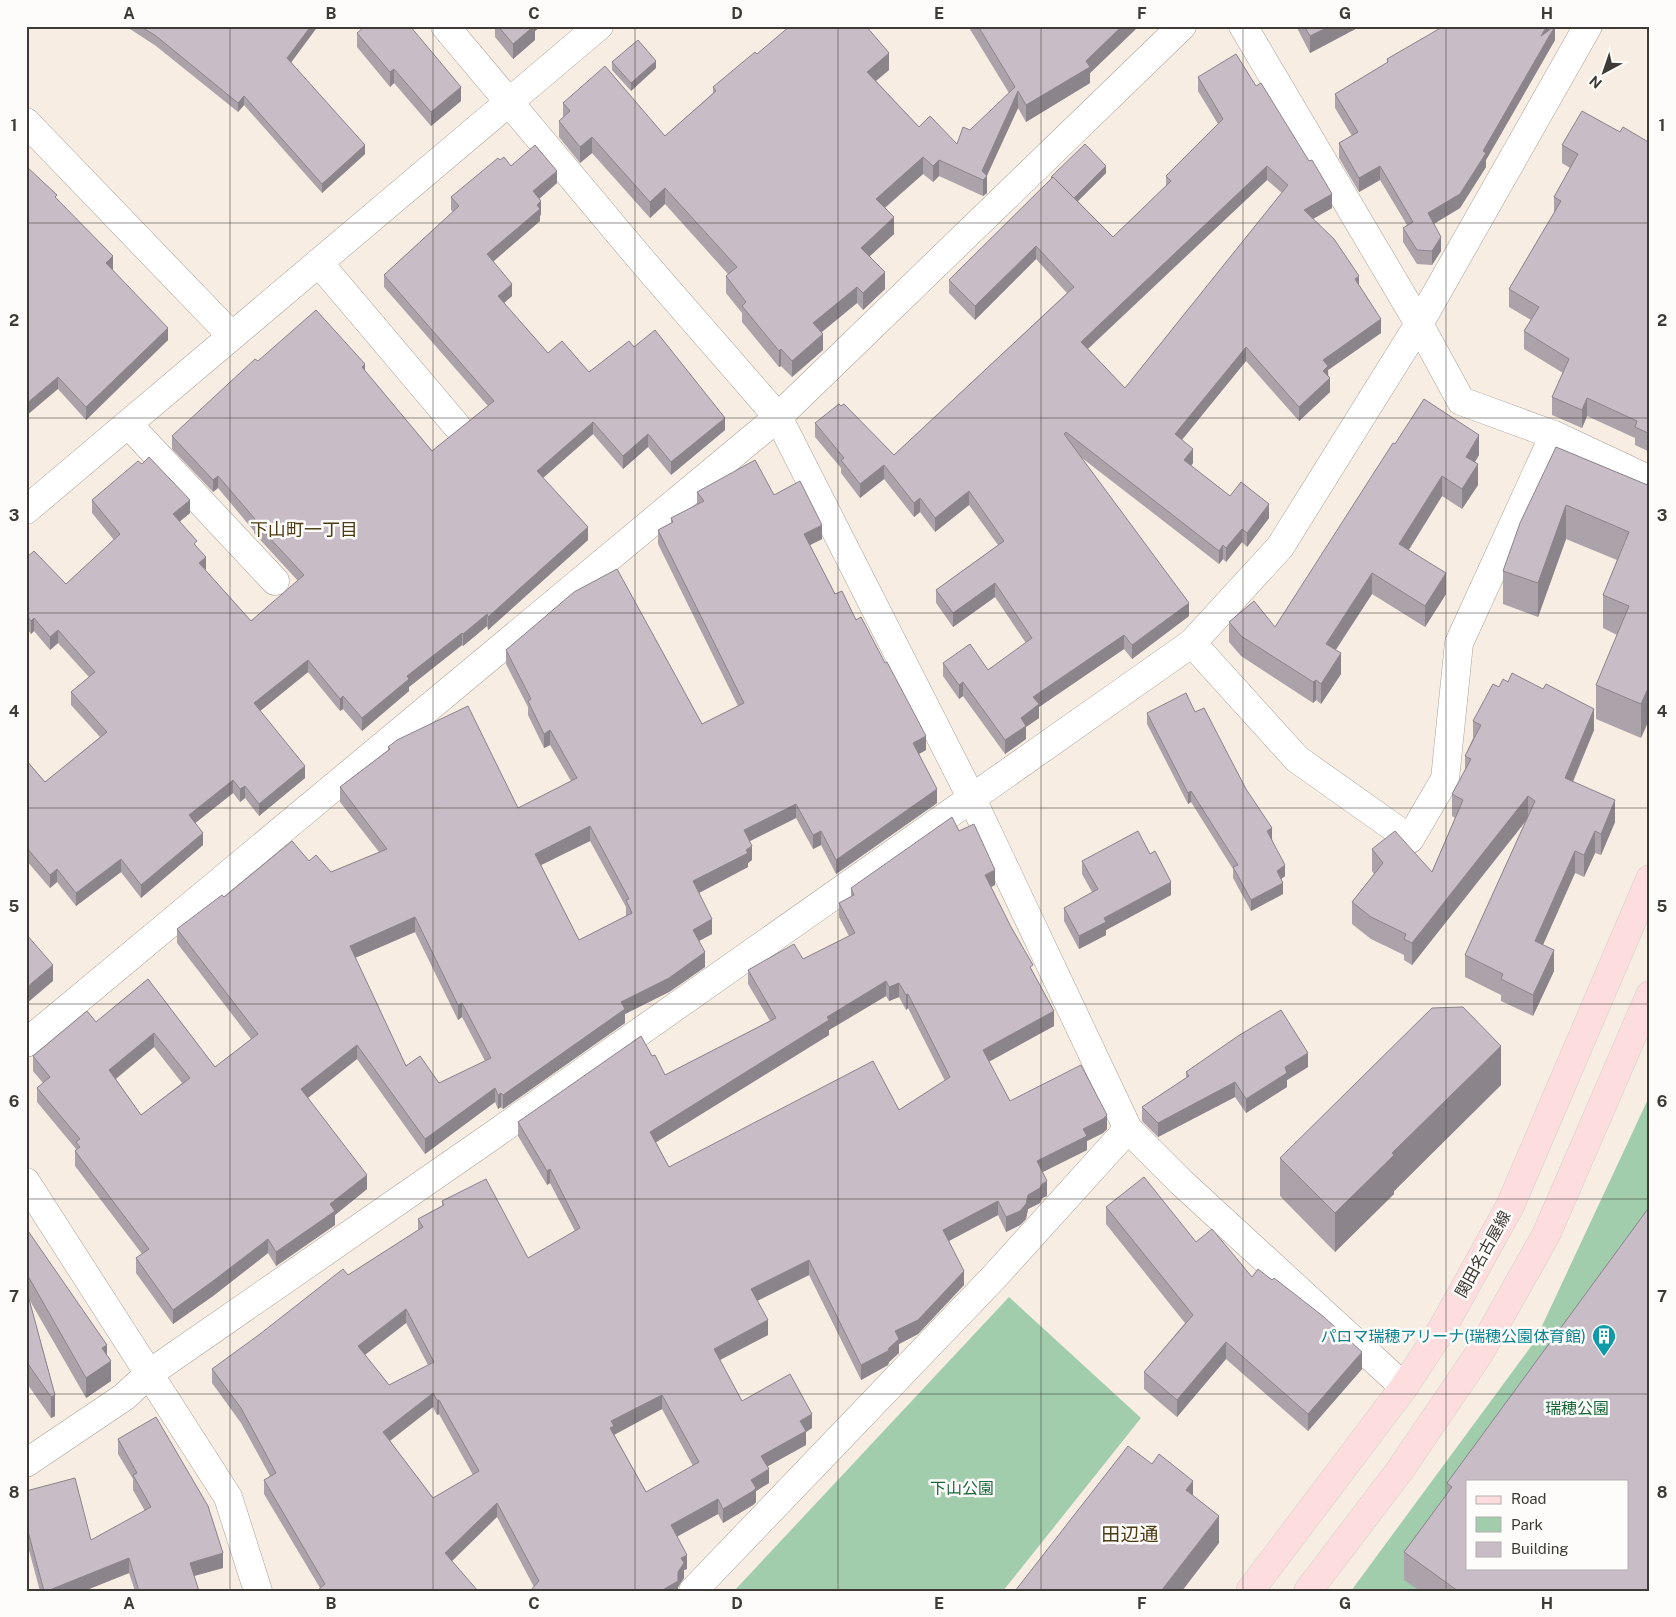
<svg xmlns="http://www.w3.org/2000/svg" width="1676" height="1617" font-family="'Public Sans','Noto Sans JP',sans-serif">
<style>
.green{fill:#a1cdad;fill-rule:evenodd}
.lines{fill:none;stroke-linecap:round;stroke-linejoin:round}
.minor-casing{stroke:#aaa197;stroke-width:29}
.tertiary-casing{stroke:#aaa197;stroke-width:29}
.primary-casing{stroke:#d1d0cf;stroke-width:29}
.minor{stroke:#fff;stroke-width:28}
.tertiary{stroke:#fff;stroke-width:28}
.primary{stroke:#feddde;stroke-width:28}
.wall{fill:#aca2aa;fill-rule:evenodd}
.shaded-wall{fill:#8c848b}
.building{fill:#c8bcc6;stroke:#8c848b;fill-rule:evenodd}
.grid{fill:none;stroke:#3e3a36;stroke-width:1;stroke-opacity:0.55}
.labels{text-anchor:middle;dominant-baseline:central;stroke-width:5;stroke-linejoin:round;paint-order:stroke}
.street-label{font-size:16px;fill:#3e3a36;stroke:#fefcfa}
.culture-label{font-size:16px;fill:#0d838f;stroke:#fefcfa;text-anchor:end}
.park-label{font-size:16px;fill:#19673a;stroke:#fefcfa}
.neighbourhood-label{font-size:18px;fill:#4a3a12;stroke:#fefcfa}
.quarter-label{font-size:19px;fill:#4a3a12;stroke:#fefcfa}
.neatline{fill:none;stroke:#3e3a36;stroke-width:2}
.grid-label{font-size:16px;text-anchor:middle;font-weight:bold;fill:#3e3a36}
</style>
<rect width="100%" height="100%" fill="#f7ede2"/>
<!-- green -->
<g class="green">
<path d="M1650,1095V1591H1351L1535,1341ZM1467,1481H1627V1568H1467Z"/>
<polygon points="1009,1297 1141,1418 1003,1591 734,1591"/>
</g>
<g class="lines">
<!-- minor casing -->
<g class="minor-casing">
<g id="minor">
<polyline points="445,26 644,263 778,417 972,799 1128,1129 1181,1182 1404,1387"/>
<polyline points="1243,26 1419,324 1461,401 1554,435 1650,480"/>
<polyline points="26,122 232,336"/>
<polyline points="319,263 456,425"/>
<polyline points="128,424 275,581"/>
<polyline points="1192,643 1297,759 1410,839 1445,779 1459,643 1554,435"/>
<polyline points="26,1043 778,417 1182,26"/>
<polyline points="26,1463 124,1397 150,1373 489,1138 1192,643 1280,547 1419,324 1588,26"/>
<polyline points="693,1591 995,1276 1128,1129"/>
</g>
</g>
<!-- tertiary casing -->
<g class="tertiary-casing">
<g id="tertiary">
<polyline points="26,510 599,26"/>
<polyline points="26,1182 228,1497 258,1591"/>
</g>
</g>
<!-- primary casing -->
<g class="primary-casing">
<g id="primary">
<polyline points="1250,1591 1404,1387 1442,1329 1510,1206 1650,879"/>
<polyline points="1308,1591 1400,1470 1479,1354 1546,1235 1650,995"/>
</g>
</g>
<!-- minor -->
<use href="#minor" class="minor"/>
<!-- tertiary -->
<use href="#tertiary" class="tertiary"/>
<!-- primary -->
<use href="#primary" class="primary"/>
</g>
<!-- wall -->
<g class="wall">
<polygon points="130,26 318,26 291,62 365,154 322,193 244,105 238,112 156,46 130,29"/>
<polygon points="495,26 541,26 535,31 535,40 513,59 495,37"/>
<polygon points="968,26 1139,26 1090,73 1090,83 1026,122 1018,108 987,176 987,193 983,196 939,176 933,182 923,174 885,208 894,234 870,256 885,289 863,310 857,303 822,332 823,350 792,377 781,366 779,367 742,322 742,313 726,293 726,276 728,274 665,204 650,218 592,153 580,163 559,137 559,121 563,117 563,103 665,136 713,93 713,87 757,54 889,70 876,81 919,127 957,144 1009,93"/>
<polygon points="1296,26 1361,26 1310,53"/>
<polygon points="1549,26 1549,30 1555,40 1486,160 1486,167 1460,208 1434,224 1441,251 1432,265 1417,264 1403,242 1403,228 1407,225 1380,180 1359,192 1339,158 1339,143 1352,136 1335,108 1335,94 1387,63 1387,59"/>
<polygon points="357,33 461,101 431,126 394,83 390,87 357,47"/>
<polygon points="612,62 656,68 631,91 612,70"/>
<path d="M1198,77L1256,86L1332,208L1313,219L1359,286L1381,333L1328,370L1330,392L1299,421L1246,361L1182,440L1193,463L1191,466L1230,496L1269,518L1247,547L1242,542L1226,562L1223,559L1219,564L1082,458L1189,616L1132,659L1124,649L1039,707V718L1026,727V739L1005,754L963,696L959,699L943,676V663L988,670L1026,643L995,597L953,627L936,603V590L998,545L969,505L935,532L920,512L914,517L884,479L860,498L841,473V468L815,437V423L894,455L1067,293L1036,259L975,320L949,293V280L1051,179V177L1106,173L1078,201L1113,237L1166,186V176L1218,124L1198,91ZM1267,180L1282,193L1125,388L1088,349Z"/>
<polygon points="1620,132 1650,143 1650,452 1635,445 1635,438 1587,416 1582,428 1552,415 1552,397 1563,373 1524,349 1524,331 1531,320 1509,307 1509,289 1554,213 1554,197 1570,168 1562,163 1562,145"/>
<polygon points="500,160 511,166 557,183 539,199 541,214 540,216 540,221 493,261 512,296 504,303 548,353 589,372 634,347 725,430 671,475 648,447 623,469 593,434 543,478 588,540 488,630 487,626 463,646 462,645 409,687 409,691 362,731 343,709 340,711 308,672 260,711 305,778 259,816 245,798 240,802 233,793 195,823 203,845 141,898 121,872 76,906 57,882 50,888 26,860 26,760 45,782 100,737 71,705 71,692 89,677 58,643 50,650 34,631 31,634 26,628 26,558 66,584 114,540 92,513 92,500 190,513 180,521 197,547 205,570 251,621 298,581 254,533 254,531 218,488 213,492 172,449 172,436 258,361 365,371 432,451 488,406 384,287 384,275 453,212 451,210 451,197"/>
<polygon points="57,199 113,269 112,270 168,340 86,420 58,389"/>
<polygon points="1395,444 1479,455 1475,462 1478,485 1462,509 1442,496 1409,550 1446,594 1425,627 1372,594 1336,650 1341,674 1321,704 1316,700 1313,703 1241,656 1229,642 1229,622 1275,627"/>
<polygon points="1556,447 1650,486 1641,738 1596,719 1596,685 1617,635 1603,628 1603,595 1617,560 1566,539 1538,617 1503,604 1503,571"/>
<path d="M697,492L774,495L822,539L810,545L835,594L856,620L926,750L919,754L937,803L836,874L821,845L813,849L796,818L750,841L752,860L748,863V867L699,893L712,934L699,941L705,967L669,992L625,1014V1023L503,1109L501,1107L498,1109L495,1102L425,1154L357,1059L308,1098L367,1189L335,1215V1225L276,1266L268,1253L213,1296L173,1324L136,1273V1258L142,1254L75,1166V1151L76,1149L37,1102V1088L43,1083L33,1071V1056L96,1022L148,979L215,1067L251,1039L177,943V929L224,897L309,861L331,872L379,852L340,802V787L388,750V747L518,808L571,781L550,745L544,748L528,715V707L506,664V650L702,724L738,706L658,544V530L671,523V518L697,505ZM590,841L626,907V916L579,940L541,865ZM415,932L458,1020L462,1017L485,1061L439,1083L406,1066L355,958ZM154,1047L182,1083L141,1115L116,1079Z"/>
<polygon points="1499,687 1594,730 1573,782 1615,822 1601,855 1595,853 1584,877 1575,873 1543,944 1554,971 1533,1016 1501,1001 1501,995 1465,977 1465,955 1526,821 1412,965 1404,960 1404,955 1371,939 1352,924 1352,902 1374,874 1372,871 1372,849 1432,872 1455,818 1452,816 1452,794 1465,770 1465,756 1473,738 1473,721"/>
<polygon points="1195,712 1272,839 1285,876 1281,879 1283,894 1251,911 1233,878 1233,869 1191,802 1188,804 1147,724 1147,713"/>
<path d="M959,831L995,885L991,887L1033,972L1054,1026L988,1062L1010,1101L1107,1129L1103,1133L1087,1141V1150L1042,1172L1047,1196L1042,1198L1040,1203L1028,1209L1026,1219L1020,1225L1006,1232L998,1215L949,1241L964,1285L918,1334L899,1344V1353L889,1362L888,1365L861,1380L809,1275L757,1301L768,1335L720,1360L742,1401L812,1428L806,1432V1445L767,1466L769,1483L756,1491V1502L753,1505L723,1523L718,1514L677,1536L687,1569L684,1570V1578L678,1587V1591L534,1587L497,1517L320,1588L264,1494V1480L270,1476L241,1423L212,1383V1369L348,1275L418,1230V1219L442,1206V1201L528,1258L575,1231L550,1183L547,1185L518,1136V1122L652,1056L665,1075L770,1021L748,984V970L803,959L849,936L839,917V903L851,897V888ZM886,996L889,1001L899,997L906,1010L908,1008L945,1081L899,1110L669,1167L656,1142L829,1035V1030ZM406,1323L428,1365L389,1385L365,1355ZM433,1407L437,1415L439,1414L473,1475L433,1498L390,1441ZM662,1409L693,1466L646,1492L614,1434Z"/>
<polygon points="1082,861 1171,895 1106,930 1106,935 1079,949 1064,921 1064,908 1092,892 1082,874"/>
<polygon points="1308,1067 1287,1080 1287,1087 1246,1113 1235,1097 1158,1137 1142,1121 1142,1107 1186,1078 1186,1072"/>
<polygon points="1501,1085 1394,1191 1394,1194 1335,1252 1280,1196 1280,1158"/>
<polygon points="1106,1207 1196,1242 1252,1277 1362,1369 1308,1431 1226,1359 1177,1417 1144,1389 1144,1372 1185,1323 1106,1224"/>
<polygon points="26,1228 107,1355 111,1381 86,1398 29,1299 55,1395 55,1416 51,1418 26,1382"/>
<polygon points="118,1439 223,1568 194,1576 199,1591 135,1591 129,1573 84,1591 40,1591 26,1539 26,1491 91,1540 145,1511 133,1490 133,1479 118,1454"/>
<polygon points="1447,1483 1650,1591 1420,1591 1404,1580 1404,1552 1447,1494"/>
</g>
<!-- shaded-wall -->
<g class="shaded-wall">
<polygon points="311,26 318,26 287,68 287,58"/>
<polygon points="530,26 541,26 535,31 535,40 513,59 513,44"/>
<polygon points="1122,26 1139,26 1090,73 1090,83 1026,122 1026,105 1086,61"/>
<polygon points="1330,26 1361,26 1310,53 1310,36"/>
<polygon points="1547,26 1549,26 1549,36 1541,36"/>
<polygon points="1555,26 1555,40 1486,160 1486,167 1460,208 1428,227 1428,213 1483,151"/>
<polygon points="889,53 889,70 867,88 867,72"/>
<polygon points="656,61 656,68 631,91 631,83"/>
<polygon points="394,69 394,83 390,87 390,72"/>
<polygon points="461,87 461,101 431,126 431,112"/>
<polygon points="1018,91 1018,108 986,177 987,176 987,193 983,196 983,180 982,171"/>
<polygon points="244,96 244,105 238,112 238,103"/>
<polygon points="592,137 592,153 580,163 580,147"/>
<polygon points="365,145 365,154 322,193 322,184"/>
<polygon points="923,157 923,174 876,215 876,199"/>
<polygon points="939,160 939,176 933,182 933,166"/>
<polygon points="1106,166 1106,173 1073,206 1073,199"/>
<polygon points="1267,166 1267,180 1081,355 1081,342"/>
<polygon points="1380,166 1380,180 1359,192 1359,178"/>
<polygon points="557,171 557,183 533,204 533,191"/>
<polygon points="665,188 665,204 650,218 650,202"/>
<polygon points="1332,194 1332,208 1304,224 1304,210"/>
<polygon points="541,201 541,214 540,216 540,221 487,267 487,254"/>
<polygon points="894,217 894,234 861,264 861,248"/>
<polygon points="1441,237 1441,251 1432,265 1432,251"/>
<polygon points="1036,246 1036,259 975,320 975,306"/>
<polygon points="113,256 113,269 106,276 106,263"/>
<polygon points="885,272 885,289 863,310 863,293"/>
<polygon points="1359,276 1359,290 1355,279"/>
<polygon points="512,284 512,296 498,308 498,296"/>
<polygon points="857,287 857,303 813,339 813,323"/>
<polygon points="1381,319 1381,333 1328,370 1328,380 1323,384 1323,360"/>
<polygon points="168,328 168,340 86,420 86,407"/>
<polygon points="823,334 823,350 792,377 792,361"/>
<polygon points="1246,347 1246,361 1175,448 1175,434"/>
<polygon points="781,349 781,366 779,367 779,351"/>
<polygon points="365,364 365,377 362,367"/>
<polygon points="58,377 58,389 26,416 26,404"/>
<polygon points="1330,378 1330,392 1299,421 1299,407"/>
<polygon points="1587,398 1587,416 1582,428 1582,410"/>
<polygon points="725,418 725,430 671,475 671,462"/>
<polygon points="593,422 593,434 537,483 537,471"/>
<polygon points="648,434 648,447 623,469 623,456"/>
<polygon points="1479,435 1479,455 1466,477 1466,457"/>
<polygon points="1193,449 1193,463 1184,474 1184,460"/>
<polygon points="1478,464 1478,485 1462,509 1462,489"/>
<polygon points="884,465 884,479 860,498 860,484"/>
<polygon points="218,476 218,488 213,492 213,480"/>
<polygon points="1442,476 1442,496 1399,565 1399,544"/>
<polygon points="969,491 969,505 935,532 935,518"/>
<polygon points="920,498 920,512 914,517 914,503"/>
<polygon points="190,500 190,513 173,527 173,514"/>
<polygon points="1269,504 1269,518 1247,547 1247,533"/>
<polygon points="1566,505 1566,539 1538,617 1538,583"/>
<polygon points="822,525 822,539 804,548 804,534"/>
<polygon points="588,527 588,540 488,630 488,617"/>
<polygon points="1242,529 1242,542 1226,562 1226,548"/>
<polygon points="1223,545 1223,559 1219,564 1219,551"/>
<polygon points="206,557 206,570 199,563"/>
<polygon points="1372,573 1372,594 1326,664 1326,644"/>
<polygon points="1446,573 1446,594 1425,627 1425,606"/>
<polygon points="995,583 995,597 953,627 953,613"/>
<polygon points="1189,603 1189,616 1132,659 1132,645"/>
<polygon points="487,614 487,626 463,646 463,634"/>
<polygon points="34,618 34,631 31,634 31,621"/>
<polygon points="58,630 58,643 50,650 50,637"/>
<polygon points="462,633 462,645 409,687 409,691 362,731 362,718 407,676"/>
<polygon points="1124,635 1124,649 1039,707 1039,718 1026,727 1026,739 1005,754 1005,740 1033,697"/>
<polygon points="1341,653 1341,674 1321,704 1321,684"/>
<polygon points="308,660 308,672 254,716 254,703"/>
<polygon points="1316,680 1316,700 1313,703 1313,682"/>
<polygon points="963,682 963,696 959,699 959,685"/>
<polygon points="1650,684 1650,718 1641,738 1641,704"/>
<polygon points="343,696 343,709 340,711 340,699"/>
<polygon points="1594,709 1594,730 1565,800 1565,778"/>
<polygon points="550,730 550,745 544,748 544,734"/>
<polygon points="926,736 926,750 913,757 913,743"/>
<polygon points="305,766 305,778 259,816 259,804"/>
<polygon points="233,780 233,793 189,828 189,815"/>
<polygon points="245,786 245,798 240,802 240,789"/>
<polygon points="937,789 937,803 836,874 836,860"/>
<polygon points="1191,791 1191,802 1188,804 1188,793"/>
<polygon points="1528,796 1528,818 1412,965 1412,943"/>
<polygon points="1615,800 1615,822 1601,855 1601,834"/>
<polygon points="796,804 796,818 744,844 744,830"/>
<polygon points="590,826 590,841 535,868 535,854"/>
<polygon points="1272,828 1272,840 1267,831"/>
<polygon points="821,831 821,845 813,849 813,835"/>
<polygon points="1595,831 1595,853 1584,877 1584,855"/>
<polygon points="203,833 203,845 141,898 141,885"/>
<polygon points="752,846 752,860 748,863 748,867 693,896 693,881"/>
<polygon points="1575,851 1575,873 1535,963 1535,941"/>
<polygon points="121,859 121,872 76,906 76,893"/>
<polygon points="1285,865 1285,876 1277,882 1277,871"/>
<polygon points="57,869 57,882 50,888 50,875"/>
<polygon points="995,870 995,885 985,890 985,875"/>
<polygon points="1171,882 1171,895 1106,930 1106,935 1079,949 1079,936 1104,918"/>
<polygon points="1283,883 1283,894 1251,911 1251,900"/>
<polygon points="415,917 415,932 350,960 350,946"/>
<polygon points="712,919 712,934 693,944 693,930"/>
<polygon points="1554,950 1554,971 1533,1016 1533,995"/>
<polygon points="705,952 705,967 669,992 625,1014 625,1023 503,1109 503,1095 621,1002"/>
<polygon points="53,965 53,981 26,1004 26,988"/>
<polygon points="886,981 886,996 829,1030 829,1035 650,1146 650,1132 827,1017"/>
<polygon points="899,983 899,997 889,1001 889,987"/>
<polygon points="908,994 908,1008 906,1010 906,995"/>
<polygon points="462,1003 462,1017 458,1020 458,1005"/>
<polygon points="1054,1011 1054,1026 983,1065 983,1050"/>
<polygon points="154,1033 154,1047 109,1084 109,1070"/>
<polygon points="357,1045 357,1059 301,1103 301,1089"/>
<polygon points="1501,1046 1501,1085 1394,1191 1394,1194 1335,1252 1335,1213 1392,1153"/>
<polygon points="1308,1053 1308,1067 1287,1080 1287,1087 1246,1113 1246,1099 1285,1067"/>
<polygon points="1235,1082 1235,1097 1158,1137 1158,1123"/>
<polygon points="495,1088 495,1102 425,1154 425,1139"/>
<polygon points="501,1093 501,1107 498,1109 498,1095"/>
<polygon points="1107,1115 1107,1129 1103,1133 1087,1141 1087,1150 1037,1175 1037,1161 1083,1129"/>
<polygon points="550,1169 550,1183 547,1185 547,1171"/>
<polygon points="367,1175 367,1189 335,1215 335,1225 276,1266 276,1252 330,1204"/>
<polygon points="1047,1181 1047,1196 1042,1198 1040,1203 1028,1209 1026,1219 1020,1225 1006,1232 1006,1217 1028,1195"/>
<polygon points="998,1201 998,1215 943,1244 943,1230"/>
<polygon points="268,1239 268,1253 213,1296 173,1324 173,1310"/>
<polygon points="809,1260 809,1275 751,1304 751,1289"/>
<polygon points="964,1271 964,1285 918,1334 899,1344 899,1353 889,1362 888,1365 861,1380 861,1365 895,1331"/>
<polygon points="26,1276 28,1276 28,1296 26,1297"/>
<polygon points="406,1309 406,1323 358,1360 358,1346"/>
<polygon points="768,1320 768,1335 714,1363 714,1349"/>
<polygon points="1226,1342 1226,1359 1177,1417 1177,1400"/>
<polygon points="107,1345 107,1364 111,1361 111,1381 86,1398 86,1378 102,1348"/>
<polygon points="1362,1352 1362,1369 1308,1431 1308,1414"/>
<polygon points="433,1393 433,1407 383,1446 383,1432"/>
<polygon points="55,1395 55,1416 51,1418 51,1397"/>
<polygon points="662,1395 662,1409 614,1435 610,1428 611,1421"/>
<polygon points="437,1400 439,1400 439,1414 437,1415"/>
<polygon points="812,1414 812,1428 806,1432 806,1445 761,1470 761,1456 800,1421"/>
<polygon points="769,1469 769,1483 756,1491 756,1502 753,1505 723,1523 723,1509 751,1480"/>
<polygon points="1193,1481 1193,1509 1186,1490"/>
<polygon points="718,1499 718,1514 671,1540 671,1525"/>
<polygon points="497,1503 497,1517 445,1568 445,1553"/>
<polygon points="1219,1516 1219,1543 1182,1591 1161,1591"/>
<polygon points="223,1553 223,1568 190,1577 190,1563"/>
<polygon points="687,1555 687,1569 684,1570 684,1578 678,1587 678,1591 661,1591 678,1572 681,1558"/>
<polygon points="129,1558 129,1573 84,1591 47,1591"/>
</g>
<!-- building -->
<g class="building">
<polygon points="140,26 311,26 287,58 365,145 322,184 244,96 238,103 156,36"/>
<polygon points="365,26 410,26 461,87 431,112 394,69 390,72 357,33"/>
<polygon points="498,26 534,26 513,44"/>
<polygon points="790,26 866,26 889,53 867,72 919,127 930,116 957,144 963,127 970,130 1015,87 978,26 1122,26 1086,61 1090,67 1026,105 1018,91 982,171 987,176 983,180 939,160 933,166 923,157 876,199 894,217 861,248 885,272 863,293 857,287 813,323 823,334 792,361 781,349 779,351 742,306 746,302 726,276 737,267 665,188 650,202 592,137 580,147 559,121 570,111 563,103 605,66 665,136 716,91 713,87 755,52 757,54"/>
<polygon points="1304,26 1330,26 1310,36"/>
<polygon points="1444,26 1547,26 1541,36 1555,26 1483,151 1486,153 1460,194 1428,213 1441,237 1432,251 1417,250 1403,228 1413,222 1380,166 1359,178 1339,143 1358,132 1335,94 1388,62 1387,59"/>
<polygon points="638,40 656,61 631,83 612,62"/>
<path d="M1236,54L1256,86L1261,83L1309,161L1312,160L1332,194L1304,210L1334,239L1359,276L1355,279L1381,319L1323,360L1328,366L1323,371L1330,378L1299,407L1246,347L1175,434L1193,449L1184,460L1230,496L1241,482L1269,504L1247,533L1242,529L1226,548L1223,545L1219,551L1066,432L1064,434L1189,603L1132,645L1124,635L1033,697L1039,704L1021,718L1026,726L1005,740L963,682L959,685L943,663L970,644L988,670L1032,638L995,583L953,613L936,590L1004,541L969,491L935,518L920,498L914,503L884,465L860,484L841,460L844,458L815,423L839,404L841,406L844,404L894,455L1074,287L1036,246L975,306L949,280L1053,177L1113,237L1171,181L1166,176L1223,119L1198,77ZM1267,166L1288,185L1125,388L1081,342Z"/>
<polygon points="1582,111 1620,132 1623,127 1650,143 1650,434 1635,427 1637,421 1587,398 1582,410 1552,397 1569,359 1524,331 1539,307 1509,289 1561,201 1554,197 1578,154 1562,145"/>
<polygon points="1085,144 1106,166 1074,198 1053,177 1052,178 1051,177"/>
<polygon points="535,145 557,171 533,191 541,201 537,205 540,209 487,254 512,284 498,296 548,353 562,341 589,372 629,341 634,347 655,330 725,418 671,462 648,434 623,456 593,422 537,471 588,527 488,617 487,614 463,634 462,633 407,676 409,679 362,718 343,696 340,699 308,660 254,703 305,766 259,804 245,786 240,789 233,780 189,815 203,833 141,885 121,859 76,893 57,869 50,875 26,847 26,760 45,782 107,732 71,692 95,672 58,630 50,637 34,618 31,621 26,615 26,558 34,551 66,584 120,534 92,500 138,461 142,464 149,457 190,500 173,514 197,541 194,544 206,557 199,563 251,621 304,575 254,521 255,519 218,476 213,480 172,436 255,359 258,361 316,310 365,364 362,367 432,451 494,401 384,275 459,206 451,197 498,158 500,160 504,157 511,166"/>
<polygon points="26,166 57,195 55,197 113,256 106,263 168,328 86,407 58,377 26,404"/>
<polygon points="1424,399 1479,435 1466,457 1478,464 1462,489 1442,476 1399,544 1446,573 1425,606 1372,573 1326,644 1341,653 1321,684 1316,680 1313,682 1241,636 1229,622 1254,601 1275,627 1393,443 1395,444"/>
<polygon points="1556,447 1650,486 1650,684 1641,704 1596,685 1629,606 1603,595 1629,532 1566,505 1538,583 1503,571 1520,523"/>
<path d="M755,460L774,495L800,481L822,525L804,534L835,594L842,591L856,620L861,617L885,663L887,662L926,736L913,743L937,789L836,860L821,831L813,835L796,804L744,830L752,846L746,850L748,853L693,881L712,919L693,930L705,952L669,978L621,1002L625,1009L503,1095L501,1093L498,1095L495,1088L425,1139L357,1045L301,1089L367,1175L330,1204L335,1211L276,1252L268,1239L213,1281L173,1310L136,1258L149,1249L75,1151L80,1147L76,1142L80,1139L37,1088L50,1077L33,1056L87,1011L96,1022L148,979L215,1067L258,1034L177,929L222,895L224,897L292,841L309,861L316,855L331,872L387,849L340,787L390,749L388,747L397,740L468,706L518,808L577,778L550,730L544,734L528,701L531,699L506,650L574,592L617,569L702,724L744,703L658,530L673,522L671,518L704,501L697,492ZM590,826L629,899L626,900L632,913L579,940L535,854ZM415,917L458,1005L462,1003L491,1058L439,1083L420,1056L406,1066L350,946ZM154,1033L190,1078L141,1115L109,1070Z"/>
<polygon points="1512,673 1543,689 1546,684 1594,709 1565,778 1615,800 1601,834 1595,831 1584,855 1575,851 1535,941 1554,950 1533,995 1501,979 1503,974 1465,955 1535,801 1528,796 1412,943 1404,939 1406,934 1371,917 1352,902 1383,863 1372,849 1395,831 1432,872 1463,800 1452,794 1471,759 1465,756 1481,725 1473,721 1493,684 1499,687 1503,679 1508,682"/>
<polygon points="1186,693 1195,712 1204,708 1246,789 1272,828 1267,831 1285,865 1277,871 1283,883 1251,900 1233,867 1238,865 1191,791 1188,793 1147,713"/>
<path d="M952,817L959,831L974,824L995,870L985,875L1011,927L1033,965L1030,967L1054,1011L983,1050L1010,1101L1081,1065L1107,1115L1103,1119L1083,1129L1087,1136L1037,1161L1047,1181L1042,1184L1040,1188L1028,1195L1026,1204L1020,1211L1006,1217L998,1201L943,1230L964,1271L918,1320L895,1331L899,1339L889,1348L888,1351L861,1365L809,1260L751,1289L768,1320L714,1349L742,1401L790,1374L812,1414L800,1421L806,1431L761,1456L769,1469L751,1480L756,1488L753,1491L723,1509L718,1499L671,1525L687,1555L681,1558L684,1563L678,1572V1581L661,1591H530L539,1581L497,1503L445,1553L478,1591H317L325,1584L264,1480L276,1473L241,1408L212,1369L260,1334L343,1269L348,1275L423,1227L418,1219L444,1205L442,1201L486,1179L528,1258L580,1228L550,1169L547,1171L518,1122L641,1036L652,1056L655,1055L665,1075L776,1018L748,970L794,944L803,959L855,933L839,903L854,895L851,888ZM886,981L889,987L899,983L906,995L908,994L950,1077L899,1110L873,1061L669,1167L650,1132L829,1020L827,1017ZM406,1309L434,1362L389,1385L358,1346ZM433,1393L437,1400H439L479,1471L433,1498L383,1432ZM662,1395L699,1462L646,1492L610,1428L614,1426L611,1421Z"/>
<polygon points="1138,831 1150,854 1155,851 1171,882 1104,918 1106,922 1079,936 1064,908 1098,889 1082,861"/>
<polygon points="26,934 53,965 26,988"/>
<polygon points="1463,1007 1501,1046 1392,1153 1394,1155 1335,1213 1280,1158 1432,1008"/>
<polygon points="1281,1010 1308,1053 1285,1067 1287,1073 1246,1099 1235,1082 1158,1123 1142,1107 1189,1076 1186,1072 1238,1036"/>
<polygon points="1144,1177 1196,1242 1212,1229 1252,1277 1258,1269 1272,1280 1274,1278 1324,1317 1362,1352 1308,1414 1226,1342 1177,1400 1144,1372 1193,1315 1106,1207"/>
<path d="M1650,1206V1591H1458L1404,1552L1452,1487L1447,1483ZM1467,1481H1627V1568H1467Z"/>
<polygon points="26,1228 107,1345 102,1348 111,1361 86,1378 28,1276 26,1276"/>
<polygon points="26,1288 55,1395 51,1397 26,1361"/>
<polygon points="156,1417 208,1506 223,1553 190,1563 199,1591 139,1591 129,1558 47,1591 44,1591 26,1524 26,1491 75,1478 91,1540 151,1507 133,1475 137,1473 118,1439"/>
<polygon points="1128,1446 1152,1464 1159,1454 1193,1481 1186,1490 1219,1516 1161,1591 1015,1591"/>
</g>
<!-- grid -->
<path class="grid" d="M230,26V1591M433,26V1591M635,26V1591M838,26V1591M1041,26V1591M1243,26V1591M1446,26V1591M26,223H1650M26,418H1650M26,613H1650M26,808H1650M26,1004H1650M26,1199H1650M26,1394H1650"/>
<!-- icons -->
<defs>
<g id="building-pin" transform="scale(1.25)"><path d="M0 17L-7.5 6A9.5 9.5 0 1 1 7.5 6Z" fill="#0f9aa8" stroke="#fefcfa"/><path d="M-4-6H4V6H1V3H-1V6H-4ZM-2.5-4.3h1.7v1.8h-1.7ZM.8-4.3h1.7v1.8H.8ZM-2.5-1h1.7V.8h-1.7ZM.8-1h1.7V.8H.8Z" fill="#fff"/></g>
</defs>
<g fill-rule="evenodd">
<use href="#building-pin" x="1604" y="1336"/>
</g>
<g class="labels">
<!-- street labels -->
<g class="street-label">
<text transform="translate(1483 1254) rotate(-61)">関田名古屋線</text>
</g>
<!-- culture labels -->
<g class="culture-label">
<text x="1586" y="1336">パロマ瑞穂アリーナ(瑞穂公園体育館)</text>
</g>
<!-- park labels -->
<g class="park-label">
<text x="1577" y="1408">瑞穂公園</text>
<text x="962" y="1488">下山公園</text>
</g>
<!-- neighbourhood labels -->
<g class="neighbourhood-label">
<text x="304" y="529">下山町一丁目</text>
</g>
<!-- quarter labels -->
<g class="quarter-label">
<text x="1130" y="1534">田辺通</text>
</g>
</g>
<!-- border -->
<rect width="1676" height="1617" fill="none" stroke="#fefcfa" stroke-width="55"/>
<!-- legend -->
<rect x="1466" y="1480" width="162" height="90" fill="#fefcfa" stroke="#b1aeac"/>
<rect x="1476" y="1496" width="25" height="8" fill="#feddde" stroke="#b1aeac"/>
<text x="1511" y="1504" font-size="15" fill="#3e3a36">Road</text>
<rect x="1476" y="1517" width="25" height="15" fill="#a1cdad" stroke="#b1aeac"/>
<text x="1511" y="1530" font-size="15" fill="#3e3a36">Park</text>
<rect x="1476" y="1542" width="25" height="15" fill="#c8bcc6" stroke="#b1aeac"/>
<text x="1511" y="1554" font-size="15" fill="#3e3a36">Building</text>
<!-- north arrow -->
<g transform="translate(1604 72) rotate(220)" stroke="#fefcfa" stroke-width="4" paint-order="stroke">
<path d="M0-4L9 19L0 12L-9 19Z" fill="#3e3a36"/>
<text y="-8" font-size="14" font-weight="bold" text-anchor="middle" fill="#3e3a36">N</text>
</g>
<rect x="28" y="28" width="1620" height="1562" class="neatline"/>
<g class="grid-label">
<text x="129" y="19">A</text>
<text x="331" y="19">B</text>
<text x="534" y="19">C</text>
<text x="737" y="19">D</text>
<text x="939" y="19">E</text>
<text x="1142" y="19">F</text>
<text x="1345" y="19">G</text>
<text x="1547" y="19">H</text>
<text x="14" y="131">1</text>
<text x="1662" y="131">1</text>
<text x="14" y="326">2</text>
<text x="1662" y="326">2</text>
<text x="14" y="521">3</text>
<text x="1662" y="521">3</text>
<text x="14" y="717">4</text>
<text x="1662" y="717">4</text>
<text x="14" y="912">5</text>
<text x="1662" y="912">5</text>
<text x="14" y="1107">6</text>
<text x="1662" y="1107">6</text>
<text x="14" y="1302">7</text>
<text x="1662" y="1302">7</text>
<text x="14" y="1498">8</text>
<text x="1662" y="1498">8</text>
<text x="129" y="1609">A</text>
<text x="331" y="1609">B</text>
<text x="534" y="1609">C</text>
<text x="737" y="1609">D</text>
<text x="939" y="1609">E</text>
<text x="1142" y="1609">F</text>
<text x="1345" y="1609">G</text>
<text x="1547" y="1609">H</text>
</g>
</svg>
